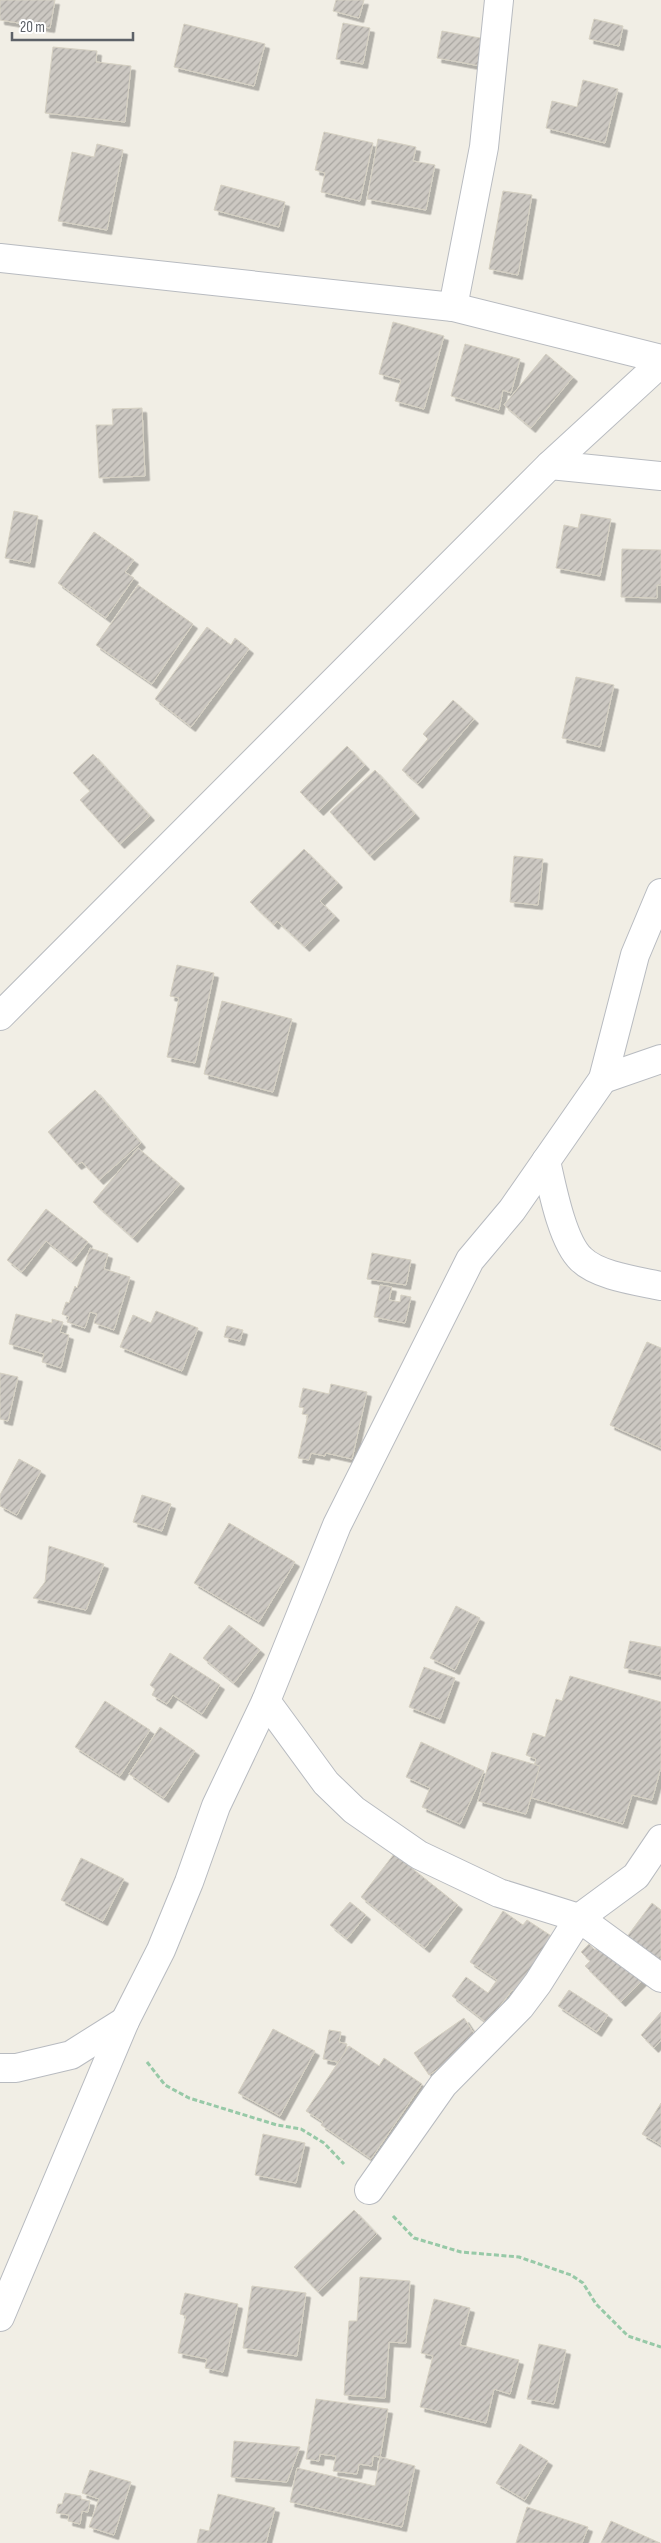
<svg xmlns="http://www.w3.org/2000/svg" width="661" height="2543" font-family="'Sofia Sans Condensed',sans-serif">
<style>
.building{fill:url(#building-hatch);stroke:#d6d1c3;filter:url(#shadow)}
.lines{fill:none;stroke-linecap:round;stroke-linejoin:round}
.minor-casing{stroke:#b8bbc0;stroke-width:30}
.path{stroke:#97c9a7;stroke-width:3;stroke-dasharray:5 2.5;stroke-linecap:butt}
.minor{stroke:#fff;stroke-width:28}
</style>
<defs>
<pattern id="building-hatch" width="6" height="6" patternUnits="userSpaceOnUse" patternTransform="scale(1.25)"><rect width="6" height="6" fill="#ccc8c2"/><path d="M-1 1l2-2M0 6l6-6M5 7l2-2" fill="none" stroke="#a9a6a1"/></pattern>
<filter id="shadow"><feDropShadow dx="4.5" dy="4.5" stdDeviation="0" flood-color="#0004"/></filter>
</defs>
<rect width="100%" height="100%" fill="#f1eee5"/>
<!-- building -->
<g class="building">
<polygon points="0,0 55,0 50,28 0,20"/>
<polygon points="336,0 364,0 359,18 333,11"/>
<polygon points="594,19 623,26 619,46 589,39"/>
<polygon points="343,23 370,28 363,64 336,59"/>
<polygon points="184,24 265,44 254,86 174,67"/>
<polygon points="442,31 491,40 486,67 437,58"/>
<polygon points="53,47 97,51 96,62 131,66 125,122 45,113"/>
<polygon points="583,80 618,89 605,143 546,128 552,101 577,107"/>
<polygon points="324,132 373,143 360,201 321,192 325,173 315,170"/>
<polygon points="378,139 416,147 413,161 435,165 426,210 367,199"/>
<polygon points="97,144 123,150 107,230 58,221 72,152 94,157"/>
<polygon points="221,185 285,202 279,227 214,210"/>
<polygon points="503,191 532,195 518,275 489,269"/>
<polygon points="393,322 444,336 424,409 395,401 401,380 379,374"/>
<polygon points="465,344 520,359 511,393 503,390 499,410 451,396"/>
<polygon points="546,354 573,377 531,428 504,405"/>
<polygon points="142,408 145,476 99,478 96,425 113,425 112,409"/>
<polygon points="14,511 38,516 30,563 5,558"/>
<polygon points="581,514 611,519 600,576 556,568 564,525 578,528"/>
<polygon points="94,532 134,560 125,572 134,578 106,618 58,583"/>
<polygon points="622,549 661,550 661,585 657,585 657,598 621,597"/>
<polygon points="138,585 193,624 152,684 96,645"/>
<polygon points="207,627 231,645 235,638 249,649 191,727 155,699"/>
<polygon points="576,677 614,685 600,747 562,738"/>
<polygon points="453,700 474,719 418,784 402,770 428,739 423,734"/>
<polygon points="347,746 365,765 319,811 300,792"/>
<polygon points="93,754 150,816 120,844 80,800 90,791 73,773"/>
<polygon points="375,770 415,814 370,856 330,812"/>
<polygon points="304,849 338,883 320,901 335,916 305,947 277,921 274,925 250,902"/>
<polygon points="514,856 543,859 538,905 510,902"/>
<polygon points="177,965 214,973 195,1063 167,1057 179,998 170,996"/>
<polygon points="222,1001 292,1019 273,1092 204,1074"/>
<polygon points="95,1090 141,1143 99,1180 82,1162 77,1165 48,1132"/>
<polygon points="138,1148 180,1184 133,1238 93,1202"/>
<polygon points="46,1209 88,1242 72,1262 46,1241 22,1272 7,1260"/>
<polygon points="90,1248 108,1254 104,1269 130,1277 114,1330 94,1323 97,1314 90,1312 85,1328 67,1322 69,1317 62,1314 66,1302 69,1303 75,1286 77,1288"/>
<polygon points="372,1253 411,1260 406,1285 367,1279"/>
<polygon points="380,1285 392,1287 389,1300 400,1302 401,1295 411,1297 405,1323 374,1317"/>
<polygon points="156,1311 198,1328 182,1371 120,1347 133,1315 151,1323"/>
<polygon points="16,1314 52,1323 52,1319 63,1322 60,1332 69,1335 61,1368 42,1362 44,1354 9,1344"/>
<polygon points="227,1326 243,1330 240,1341 224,1337"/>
<polygon points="647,1342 661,1348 661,1448 610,1425"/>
<polygon points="0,1373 18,1377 8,1421 0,1419"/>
<polygon points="331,1384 367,1392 352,1459 326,1453 325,1456 311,1453 309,1460 298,1458 308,1415 302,1414 304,1408 299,1407 303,1388 329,1394"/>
<polygon points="19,1459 41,1471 17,1515 0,1506 0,1495"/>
<polygon points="142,1495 171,1504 162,1531 133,1522"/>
<polygon points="229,1523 295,1562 259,1622 194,1583"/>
<polygon points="49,1546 104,1564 86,1610 33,1598 45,1582"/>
<polygon points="456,1606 480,1618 455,1670 430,1658"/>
<polygon points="229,1625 260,1650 234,1683 203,1658"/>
<polygon points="630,1641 661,1647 661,1676 624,1668"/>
<polygon points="170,1653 220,1685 202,1714 173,1695 167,1704 152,1695 155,1689 150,1685"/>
<polygon points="424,1667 455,1678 440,1719 409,1707"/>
<polygon points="570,1676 661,1702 661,1767 652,1800 632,1795 623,1824 525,1796 536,1759 526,1755 533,1733 545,1737 556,1699 562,1701"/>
<polygon points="105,1701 150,1730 120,1776 75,1747"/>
<polygon points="160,1727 195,1751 164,1798 129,1774"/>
<polygon points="421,1742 484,1771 460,1824 422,1807 430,1788 406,1777"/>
<polygon points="492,1752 540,1766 526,1814 478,1801"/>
<polygon points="394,1854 458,1905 425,1948 361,1897"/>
<polygon points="81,1858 124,1879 103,1921 61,1900"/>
<polygon points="350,1902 366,1915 347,1939 330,1925"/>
<polygon points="652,1903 661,1910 661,1964 626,1938"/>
<polygon points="503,1911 523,1925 527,1920 559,1941 522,1997 512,1990 487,2023 452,1996 466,1977 488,1993 497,1980 470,1962"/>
<polygon points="589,1944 595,1950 600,1944 646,1977 621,2002 585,1966 590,1961 581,1952"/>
<polygon points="569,1990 608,2015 597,2032 558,2006"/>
<polygon points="661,2012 661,2040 654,2048 641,2035"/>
<polygon points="464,2018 479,2041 429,2075 414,2053"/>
<polygon points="273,2029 315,2051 280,2116 238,2093"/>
<polygon points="329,2030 341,2032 339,2042 347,2044 342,2063 323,2059"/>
<polygon points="349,2046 379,2066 384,2058 422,2084 371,2159 321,2125 323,2122 306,2111"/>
<polygon points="661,2103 661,2145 642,2134"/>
<polygon points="263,2134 305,2143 296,2183 255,2175"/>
<polygon points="354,2210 377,2234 318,2292 294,2267"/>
<polygon points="360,2277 410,2281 406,2343 389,2342 385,2398 344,2395 349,2321 357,2321"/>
<polygon points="252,2286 306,2293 297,2356 243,2348"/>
<polygon points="185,2293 238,2304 223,2372 205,2368 207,2359 178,2353 186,2316 180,2314"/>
<polygon points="434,2299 470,2308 460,2345 519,2360 510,2394 494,2389 486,2423 420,2407 433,2356 421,2353"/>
<polygon points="539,2344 566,2350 554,2404 527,2399"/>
<polygon points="316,2399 388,2409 380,2457 373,2456 372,2466 359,2464 357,2474 333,2471 336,2456 320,2454 319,2461 306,2459"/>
<polygon points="234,2441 300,2447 287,2482 231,2477"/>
<polygon points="520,2444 548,2461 525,2500 496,2483"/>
<polygon points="380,2457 415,2466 402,2527 290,2502 297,2468 375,2486"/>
<polygon points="90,2470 131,2482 114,2535 89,2527 99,2499 82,2493"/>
<polygon points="65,2493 81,2496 81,2499 90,2501 88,2512 82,2511 80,2524 68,2521 69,2515 56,2513 58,2504 62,2504"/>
<polygon points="218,2494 275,2508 266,2543 197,2543 200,2529 209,2531"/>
<polygon points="527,2507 588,2527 582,2543 516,2543"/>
<polygon points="611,2521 660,2543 601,2543"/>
</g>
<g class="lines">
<!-- minor casing -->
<g class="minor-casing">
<g id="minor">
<polyline points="0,258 453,307 661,359"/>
<polyline points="453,307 484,147 499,0"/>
<polyline points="550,465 661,476"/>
<polyline points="0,1016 550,465 661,363"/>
<polyline points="603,1079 661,1059"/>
<path d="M546,1161C552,1187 562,1241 581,1259C598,1276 638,1281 661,1286"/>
<polyline points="266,1701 326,1783 354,1810 419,1855 499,1893 579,1918 661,1978"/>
<polyline points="0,2068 16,2068 71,2055 125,2021"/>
<polyline points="369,2190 443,2085 520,2007 538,1983 579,1918 636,1876 661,1839"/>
<polyline points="0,2317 125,2021 161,1950 189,1882 216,1806 266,1701 337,1525 470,1260 512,1210 603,1079 635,955 661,893"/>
</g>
</g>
<!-- path -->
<g class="path">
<polyline points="147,2062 165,2085 189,2098 277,2125 301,2129 324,2143 344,2164"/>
<polyline points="393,2216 414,2238 461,2252 519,2257 571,2275 583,2283 596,2304 628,2336 661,2347"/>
</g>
<!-- minor -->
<use href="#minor" class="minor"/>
</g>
<!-- scale -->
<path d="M12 32v8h121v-8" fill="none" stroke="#5d6167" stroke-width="2.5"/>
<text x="20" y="32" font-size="15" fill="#5d6167" stroke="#ffffff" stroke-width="4" paint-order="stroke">20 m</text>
</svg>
